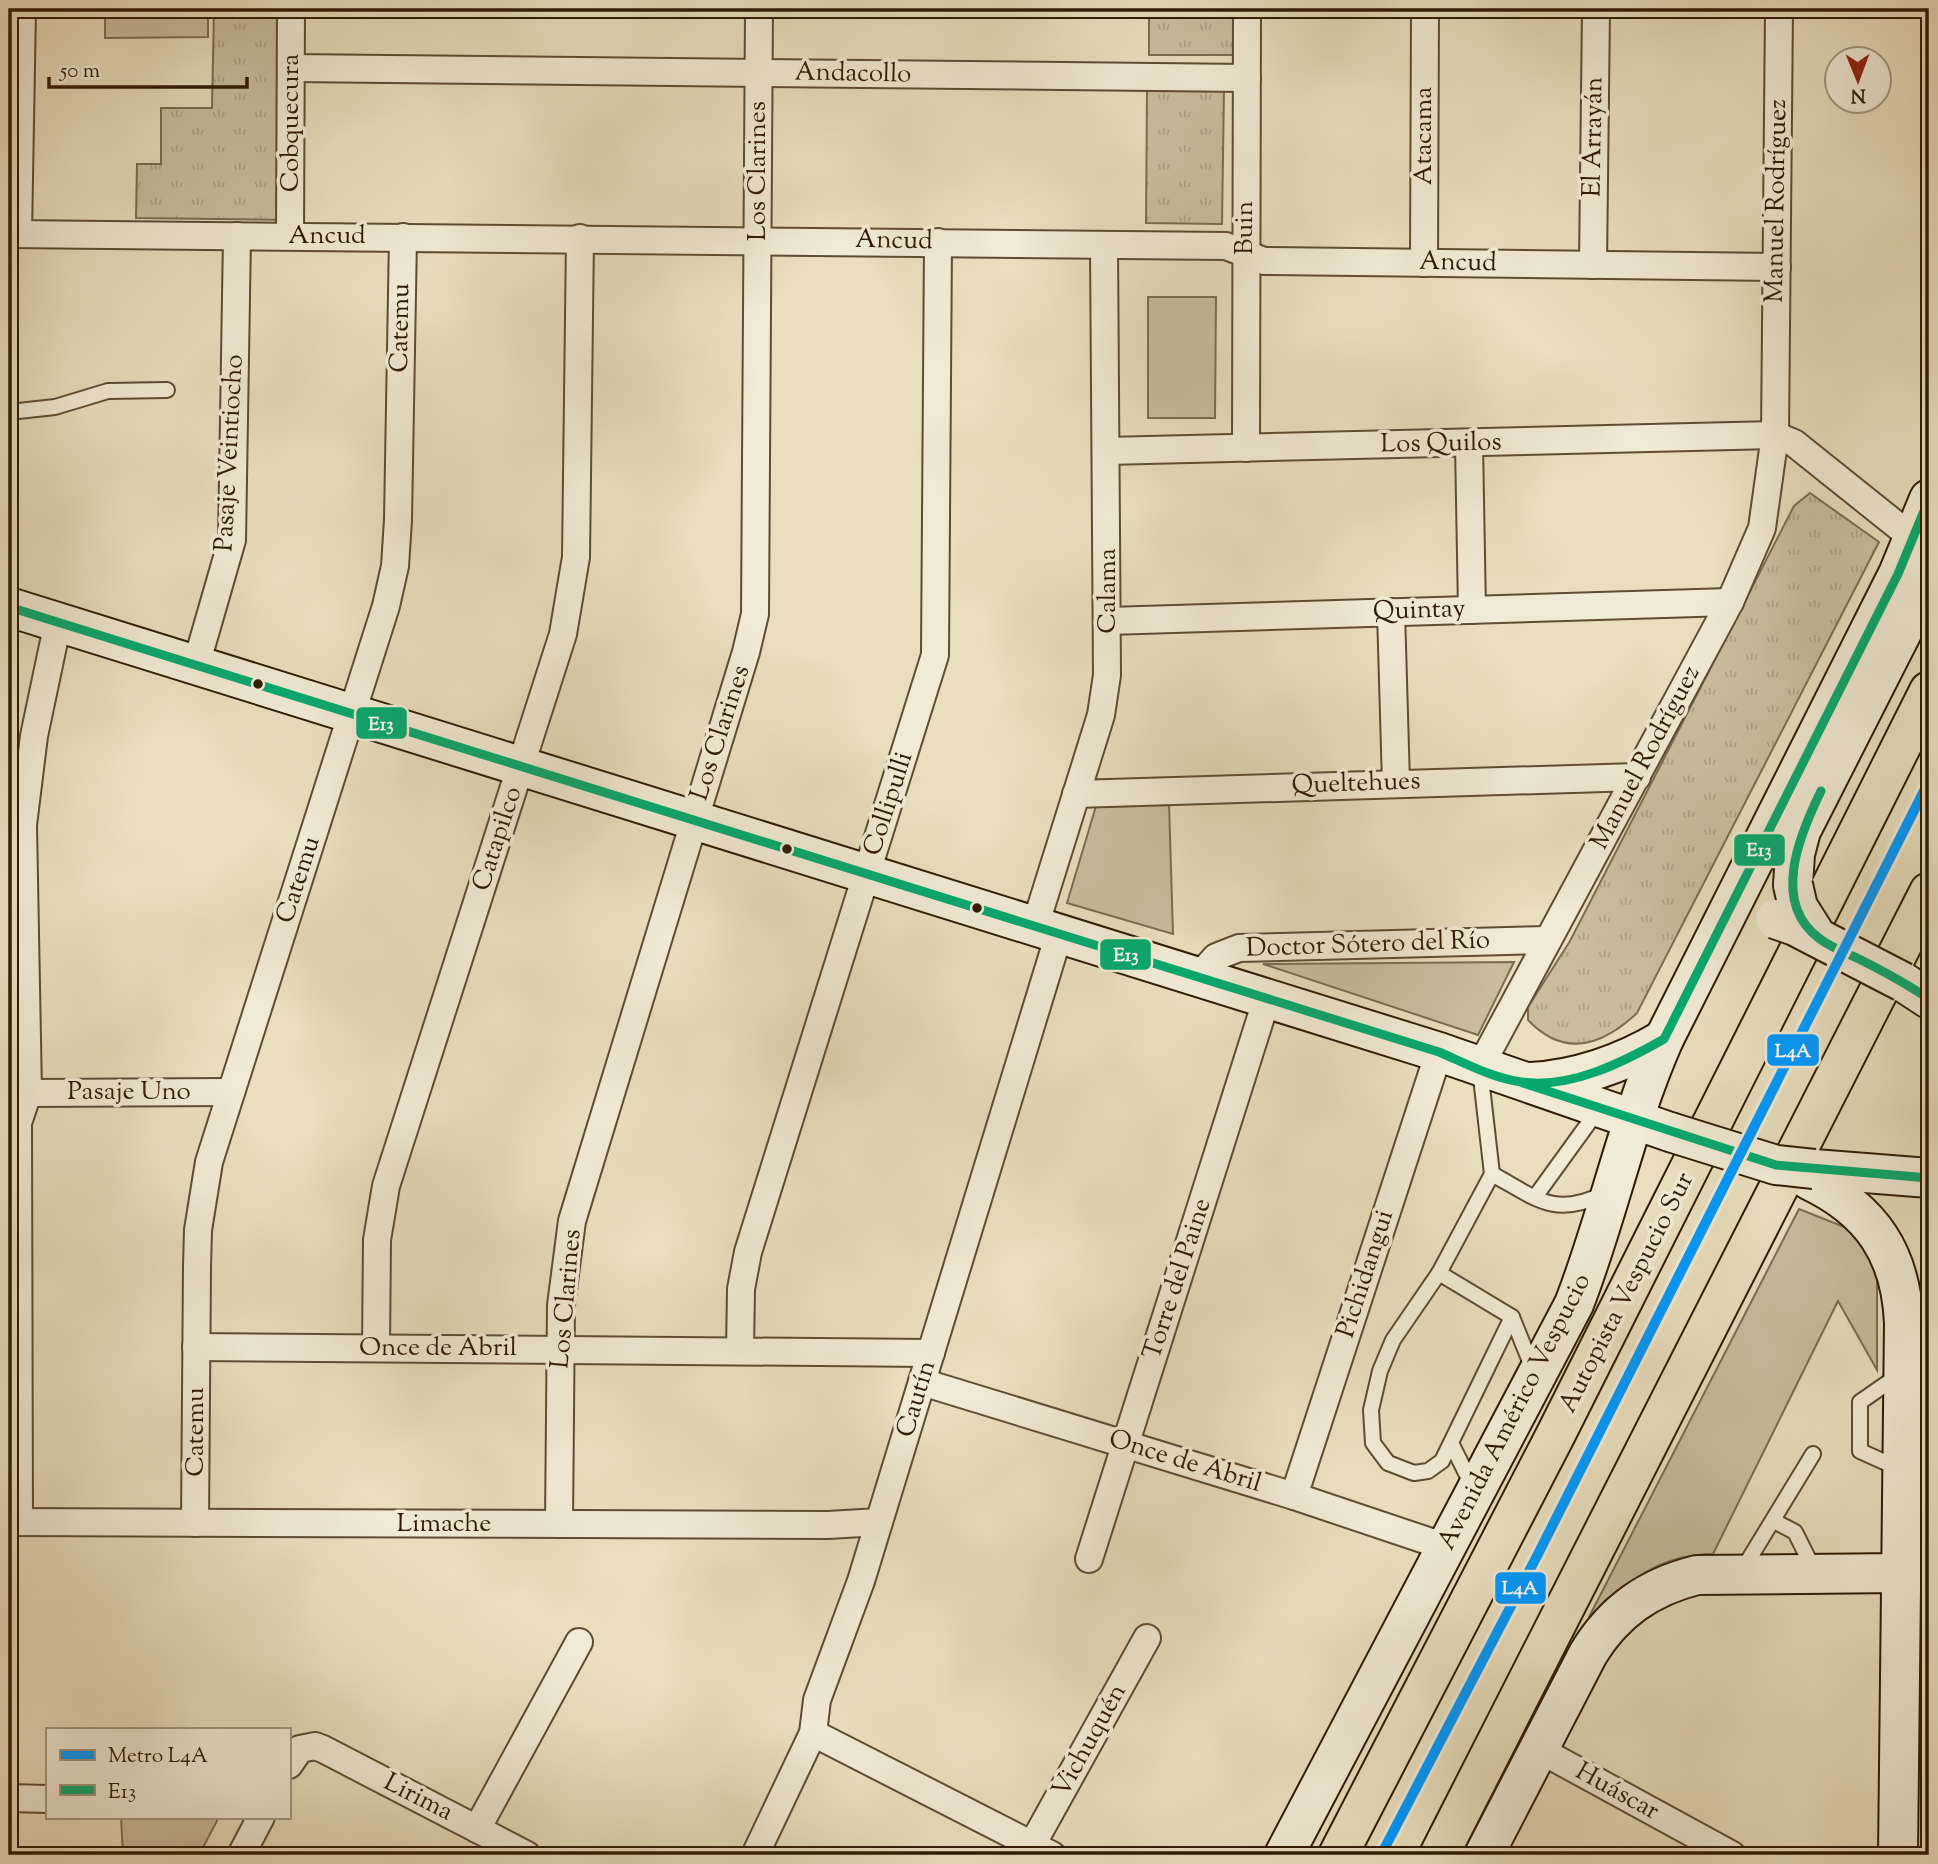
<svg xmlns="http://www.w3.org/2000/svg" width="1938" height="1864" font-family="'Sorts Mill Goudy',serif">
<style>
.green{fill:#c9bd9f;stroke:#7c6c52;stroke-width:2}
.park{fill:url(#park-tufts);stroke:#7c6c52;stroke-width:2}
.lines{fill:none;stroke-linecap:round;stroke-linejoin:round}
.service-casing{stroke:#5e4c33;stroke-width:18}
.minor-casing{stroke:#5e4c33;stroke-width:30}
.secondary-casing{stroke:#2f1b05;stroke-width:42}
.motorway-casing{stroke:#2f1b05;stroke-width:42}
.service{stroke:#f1ead5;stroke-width:14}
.minor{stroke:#f1ead5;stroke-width:26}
.secondary{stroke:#f1ead5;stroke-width:38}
.motorway{stroke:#e9debe;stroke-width:38}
.secondary-bridge-casing{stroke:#2f1b05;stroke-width:42;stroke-linecap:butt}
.secondary-bridge{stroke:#f1ead5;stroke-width:38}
.bus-1-casing{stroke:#f1ead5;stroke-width:14}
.bus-1{stroke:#07a96d;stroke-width:9}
.metro-1-casing{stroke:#f1ead5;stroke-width:16}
.metro-1{stroke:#09f;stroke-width:10}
.bus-dot{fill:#2f1b05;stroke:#f1ead5;stroke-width:2.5}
.labels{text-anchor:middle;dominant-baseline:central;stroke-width:7;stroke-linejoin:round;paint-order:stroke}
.street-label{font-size:26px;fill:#2f1b05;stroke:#f1ead5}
.line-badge{stroke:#f1ead5;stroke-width:2.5}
.badge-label{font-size:19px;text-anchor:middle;font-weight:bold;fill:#fff}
</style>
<defs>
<pattern id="park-tufts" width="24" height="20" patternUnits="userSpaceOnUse" patternTransform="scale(1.75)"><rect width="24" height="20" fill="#c9bd9f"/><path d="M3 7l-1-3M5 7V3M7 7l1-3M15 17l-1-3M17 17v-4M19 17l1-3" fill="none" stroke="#ada287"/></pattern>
</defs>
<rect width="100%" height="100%" fill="#e9debe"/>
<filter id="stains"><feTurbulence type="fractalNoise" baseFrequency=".00286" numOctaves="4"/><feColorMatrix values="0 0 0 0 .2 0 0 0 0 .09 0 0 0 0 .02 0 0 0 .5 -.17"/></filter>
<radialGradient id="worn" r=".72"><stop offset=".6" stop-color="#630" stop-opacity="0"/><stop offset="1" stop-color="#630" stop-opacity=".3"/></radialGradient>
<!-- green -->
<g class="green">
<polygon points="105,9 208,9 208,37 105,38"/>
<polygon points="1148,297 1216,297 1215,418 1148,418"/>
<polygon points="1169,803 1173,934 1067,903 1096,806"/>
<polygon points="1514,962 1478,1035 1263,964"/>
<path d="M1799,1209L1852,1230L1877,1269V1370L1838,1301L1713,1554C1655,1555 1631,1582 1589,1617Z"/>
<polygon points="121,1817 219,1817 199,1855 123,1855"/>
</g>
<!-- park -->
<g class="park">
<polygon points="214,9 289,9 286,220 136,218 137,164 161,164 161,108 212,108"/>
<polygon points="1149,9 1237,9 1236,55 1149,55"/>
<polygon points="1147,89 1224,89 1222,224 1146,223"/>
<path d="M1810,493L1879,542L1637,1013C1602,1046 1564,1058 1528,1020V1007L1570,941L1794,506Z"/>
</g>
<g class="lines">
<!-- service casing -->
<g class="service-casing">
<g id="service">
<polyline points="9,412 55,407 108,391 167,390"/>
<polyline points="1480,1069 1492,1174 1439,1273 1393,1340 1380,1371 1371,1410 1373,1443 1388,1463 1414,1473 1428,1471 1442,1461 1512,1317"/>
<path d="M1492,1174C1536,1198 1554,1218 1603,1194"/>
<polyline points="1535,1197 1598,1110"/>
<polyline points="1439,1273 1512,1317 1533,1369"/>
<polyline points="1899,1375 1860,1402 1860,1451 1900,1469"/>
<polyline points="1452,1445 1473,1487"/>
<polyline points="1774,1521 1795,1532 1815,1572"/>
<polyline points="1743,1569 1813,1454"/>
</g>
</g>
<!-- minor casing -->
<g class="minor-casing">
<g id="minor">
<polyline points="291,68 1247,78"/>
<polyline points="9,234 1226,246 1264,261 1777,267"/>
<polyline points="18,234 22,9"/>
<polyline points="290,236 291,9"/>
<polyline points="1424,263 1425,9"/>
<polyline points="1593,265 1596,9"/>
<polyline points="1469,444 1472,610"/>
<polyline points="1246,448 1247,9"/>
<polyline points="1106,451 1775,435 1794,443 1914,539"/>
<polyline points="1391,612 1396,783"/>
<polyline points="1108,621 1730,602"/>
<polyline points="196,665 232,540 237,236"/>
<polyline points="1076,794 1637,777"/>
<polyline points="1035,926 1101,715 1107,675 1104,245"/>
<polyline points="1198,977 1216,957 1239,948 1548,940"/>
<polyline points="1480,1067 1730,602 1762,528 1775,435 1779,9"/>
<polyline points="28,1093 231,1092"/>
<polyline points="196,1347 931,1353"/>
<polyline points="376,1348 377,1240 386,1186 563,634 576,557 580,238"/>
<polyline points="740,1350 741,1289 748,1252 935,655 938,242"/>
<polyline points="922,1382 1294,1496 1446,1547"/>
<polyline points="1294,1496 1439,1052"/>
<polyline points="9,1522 828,1525 879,1522"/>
<polyline points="19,1522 18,1123 28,1093 23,825 34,736 58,622"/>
<polyline points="195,1523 197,1267 198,1230 209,1162 386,606 395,566 398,520 403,237"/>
<polyline points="559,1524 561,1305 572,1221 746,652 755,614 759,9"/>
<polyline points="1089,1559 1267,998"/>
<polyline points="813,1733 1052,1855"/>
<polyline points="1538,1749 1732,1855"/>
<polyline points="289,1765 300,1749 315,1746 323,1749 527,1855"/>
<polyline points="9,1798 47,1799"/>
<polyline points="477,1829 579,1642"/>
<polyline points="1032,1845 1147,1638"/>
<polyline points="241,1855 261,1817"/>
<polyline points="755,1855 813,1733 817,1700 861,1581 1059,934"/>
</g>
</g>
<!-- secondary casing -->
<g class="secondary-casing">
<g id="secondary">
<polyline points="9,607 1439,1052 1670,1132"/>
<polyline points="1793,885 1795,854 1801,831 1929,579"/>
<polyline points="1903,982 1929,999"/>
<path d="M1531,1082C1579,1079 1622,1064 1664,1039"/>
<polyline points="1814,1169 1929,1178"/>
<path d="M1809,1180C1872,1210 1901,1254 1904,1323L1898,1855"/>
<path d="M1284,1855L1574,1304C1608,1217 1626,1125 1664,1039L1898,574L1929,499"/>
<path d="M1484,1855L1588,1654C1614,1611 1649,1587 1697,1575L1901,1573L1917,1569L1929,1560"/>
</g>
</g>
<!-- motorway casing -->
<g class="motorway-casing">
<g id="motorway">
<polyline points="1338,1855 1556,1434 1929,691"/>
<polyline points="1439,1855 1929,892"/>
</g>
</g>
<!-- service -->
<use href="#service" class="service"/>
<!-- minor -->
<use href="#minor" class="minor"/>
<!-- secondary -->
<use href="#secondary" class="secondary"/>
<!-- motorway -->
<use href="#motorway" class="motorway"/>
<!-- secondary-bridge casing -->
<g class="secondary-bridge-casing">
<g id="secondary-bridge">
<polyline points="1793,885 1798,907 1817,937"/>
<polyline points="1775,919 1795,926 1903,982"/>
<polyline points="1670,1132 1776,1165 1814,1169"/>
</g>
</g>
<!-- secondary-bridge -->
<use href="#secondary-bridge" class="secondary-bridge"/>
<!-- bus-1 casing -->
<g class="bus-1-casing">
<g id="bus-1">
<path d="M9,607L1439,1052C1465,1063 1492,1078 1521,1082C1570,1089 1622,1063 1664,1039L1898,574L1929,499"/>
<path d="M1821,791C1800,834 1770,903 1820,939C1832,948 1846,953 1859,959C1883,971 1907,984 1929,999"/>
<polyline points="1523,1083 1776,1165 1929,1178"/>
</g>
</g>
<!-- bus-1 -->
<use href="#bus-1" class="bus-1"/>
<!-- metro-1 casing -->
<g class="metro-1-casing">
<polyline id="metro-1" points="1381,1855 1537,1556 1929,781"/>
</g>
<!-- metro-1 -->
<use href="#metro-1" class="metro-1"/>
</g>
<!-- markers -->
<g class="bus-dot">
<circle cx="258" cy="684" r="6"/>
<circle cx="787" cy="849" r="6"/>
<circle cx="977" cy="908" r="6"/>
</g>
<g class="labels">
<!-- street labels -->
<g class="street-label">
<text transform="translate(853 74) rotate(1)">Andacollo</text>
<text transform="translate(291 123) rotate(-90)">Cobquecura</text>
<text transform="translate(1424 136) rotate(-90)">Atacama</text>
<text transform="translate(1594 137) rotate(-89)">El Arrayán</text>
<text transform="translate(758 171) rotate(-90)">Los Clarines</text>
<text transform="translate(1777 201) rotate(-89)">Manuel Rodríguez</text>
<text transform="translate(1245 228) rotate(-90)">Buin</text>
<text x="327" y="236">Ancud</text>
<text transform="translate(894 241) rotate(1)">Ancud</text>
<text transform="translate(1458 263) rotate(1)">Ancud</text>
<text transform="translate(401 328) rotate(-89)">Catemu</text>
<text transform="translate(1441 444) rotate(-1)">Los Quilos</text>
<text transform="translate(230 453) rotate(-87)">Pasaje Veintiocho</text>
<text transform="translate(1108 591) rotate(-90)">Calama</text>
<text transform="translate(1419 611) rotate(-2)">Quintay</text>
<text transform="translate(721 733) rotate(-72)">Los Clarines</text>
<text transform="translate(1646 758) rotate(-62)">Manuel Rodríguez</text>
<text transform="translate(1356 784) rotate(-2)">Queltehues</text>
<text transform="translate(889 804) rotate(-72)">Collipulli</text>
<text transform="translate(498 839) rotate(-72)">Catapilco</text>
<text transform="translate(299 880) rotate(-72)">Catemu</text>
<text transform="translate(1368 945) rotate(-2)">Doctor Sótero del Río</text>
<text x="129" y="1092">Pasaje Uno</text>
<text transform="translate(1366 1274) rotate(-72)">Pichidangui</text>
<text transform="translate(1178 1279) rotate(-72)">Torre del Paine</text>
<text transform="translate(1627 1293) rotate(-63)">Autopista Vespucio Sur</text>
<text transform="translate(567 1299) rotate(-85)">Los Clarines</text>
<text x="438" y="1348">Once de Abril</text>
<text transform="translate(917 1399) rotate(-73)">Cautín</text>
<text transform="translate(1515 1412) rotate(-63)">Avenida Américo Vespucio</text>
<text transform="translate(196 1432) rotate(-90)">Catemu</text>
<text transform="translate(1185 1462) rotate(17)">Once de Abril</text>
<text x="444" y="1524">Limache</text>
<text transform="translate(1090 1741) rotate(-61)">Vichuquén</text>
<text transform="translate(1617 1792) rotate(29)">Huáscar</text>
<text transform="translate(418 1798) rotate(27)">Lirima</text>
</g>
</g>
<g class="line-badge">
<rect x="355" y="706" width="53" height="34" rx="7" fill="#07a96d"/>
<rect x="1733" y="833" width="53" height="34" rx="7" fill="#07a96d"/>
<rect x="1099" y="938" width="53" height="33" rx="7" fill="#07a96d"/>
<rect x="1766" y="1033" width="54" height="34" rx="7" fill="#09f"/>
<rect x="1494" y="1571" width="53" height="34" rx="7" fill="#09f"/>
</g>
<g class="badge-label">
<text x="381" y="730">E13</text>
<text x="1759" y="856">E13</text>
<text x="1126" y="961">E13</text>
<text x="1793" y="1057">L4A</text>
<text x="1520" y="1594">L4A</text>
</g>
<!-- margin -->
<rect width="1938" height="1864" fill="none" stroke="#e9debe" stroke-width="35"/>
<rect x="10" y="10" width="1917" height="1843" fill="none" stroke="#2f1b05" stroke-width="3.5"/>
<rect x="18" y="18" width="1903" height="1829" fill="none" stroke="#2f1b05" stroke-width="2"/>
<!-- legend -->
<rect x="46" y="1728" width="245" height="91" fill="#f1ead5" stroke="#a39782" stroke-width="2"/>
<rect x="60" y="1750" width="35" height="10" fill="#0099ff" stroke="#a39782" stroke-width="2"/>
<text x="108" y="1762" font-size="21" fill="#2f1b05">Metro L4A</text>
<rect x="60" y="1785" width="35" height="10" fill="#07a96d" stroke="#a39782" stroke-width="2"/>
<text x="108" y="1798" font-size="21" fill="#2f1b05">E13</text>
<!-- north arrow -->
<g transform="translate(1858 80) rotate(179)"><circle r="33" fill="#f1ead5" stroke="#a39782" stroke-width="2"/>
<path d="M0-5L12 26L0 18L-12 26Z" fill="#8f2418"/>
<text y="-10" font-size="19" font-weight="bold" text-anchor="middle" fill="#2f1b05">N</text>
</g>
<!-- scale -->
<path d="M49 77v10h198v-10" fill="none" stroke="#2f1b05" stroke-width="3.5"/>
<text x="60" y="77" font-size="21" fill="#2f1b05" stroke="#f1ead5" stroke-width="5" paint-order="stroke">50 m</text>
<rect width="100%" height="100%" filter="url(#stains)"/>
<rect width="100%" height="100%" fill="url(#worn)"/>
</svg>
